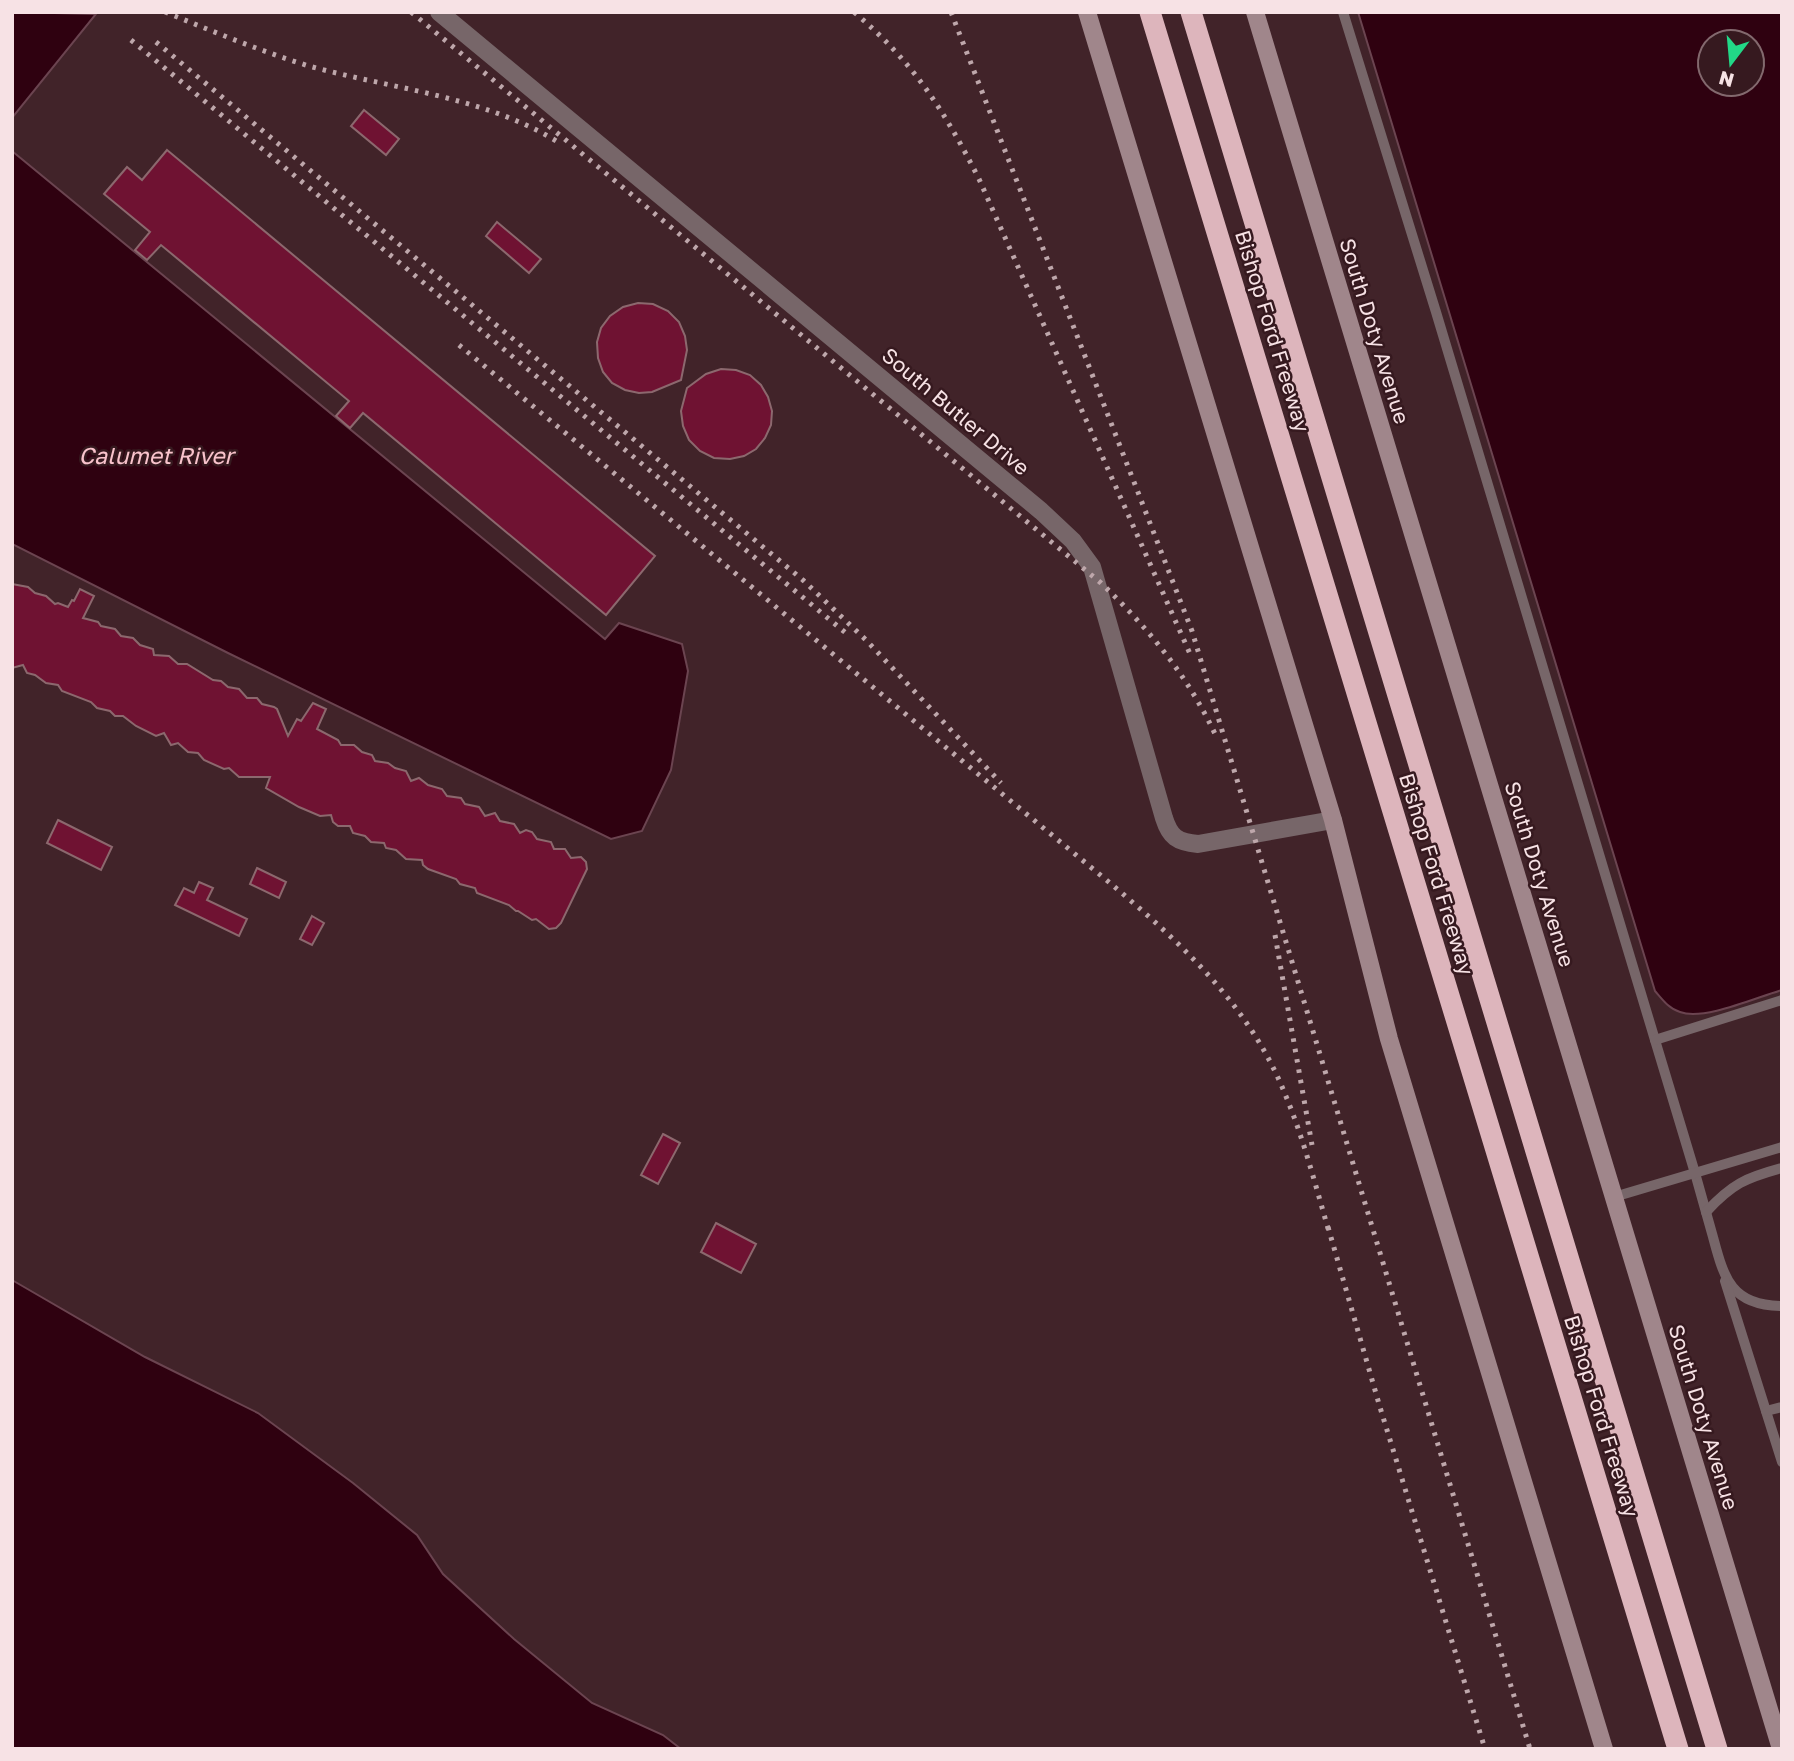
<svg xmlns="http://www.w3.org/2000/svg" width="1794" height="1761" font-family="'Golos Text',sans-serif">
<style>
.water{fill:#2f0110;stroke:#6b4450;stroke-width:2;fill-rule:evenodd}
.building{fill:#6f1232;stroke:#8c686e;stroke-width:2}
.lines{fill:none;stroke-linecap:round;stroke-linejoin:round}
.lane{stroke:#776669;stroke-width:10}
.street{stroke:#776669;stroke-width:18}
.secondary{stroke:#a0868b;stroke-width:18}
.highway{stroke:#ddb5bc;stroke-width:21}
.rail{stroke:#bea7ab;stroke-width:5;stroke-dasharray:3.5 7;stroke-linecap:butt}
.labels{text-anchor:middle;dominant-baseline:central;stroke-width:5;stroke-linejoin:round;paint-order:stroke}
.street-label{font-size:21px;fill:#f7e2e5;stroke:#36191f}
.water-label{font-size:23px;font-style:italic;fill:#f9c3cc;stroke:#36191f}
</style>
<rect width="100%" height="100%" fill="#412329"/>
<!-- water -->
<g class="water">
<polygon points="12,12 96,14 12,118"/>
<path d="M1358,12H1782V990C1757,997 1704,1021 1680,1012C1669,1009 1662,999 1655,991ZM1710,42H1752V84H1710Z"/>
<polygon points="12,151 605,639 619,623 682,644 688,671 671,770 642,831 611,839 228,653 12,544"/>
<polygon points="12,1280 145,1357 258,1413 353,1483 417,1535 443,1574 514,1639 592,1703 663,1735 681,1749 15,1749 12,1747"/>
</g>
<!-- building -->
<g class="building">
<polygon points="364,110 399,139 386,155 351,126"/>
<polygon points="167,150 655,556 606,615 363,413 350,428 336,416 349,401 161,245 147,260 135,250 150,232 104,194 127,167 142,180"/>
<polygon points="497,222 541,259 529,273 486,236"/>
<polygon points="638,303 653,304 668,311 679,322 685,336 687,350 681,380 652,392 639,393 625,390 612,383 603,372 598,358 597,342 601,328 610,316 623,307"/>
<polygon points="721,369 736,370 750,375 761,385 768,397 772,411 771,425 765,438 756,449 744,456 730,459 714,458 700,451 689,440 683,426 681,411 687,388 706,374"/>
<polygon points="12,584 28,587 35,593 46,596 55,604 58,603 68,607 72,600 74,601 80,589 94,596 83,618 98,622 101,626 115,629 121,636 133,638 140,645 153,649 154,655 169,656 178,664 187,664 213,680 221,681 228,687 239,689 247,698 257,698 262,704 274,707 277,709 288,736 297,719 301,721 313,703 326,709 317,729 338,740 341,745 354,745 362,752 372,755 375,761 388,763 395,768 406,771 411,781 419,778 428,785 442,789 447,796 461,798 465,804 479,807 485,816 495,813 500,821 514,824 520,833 526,830 532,832 537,839 551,842 554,849 565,849 571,858 581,857 586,862 587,869 561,923 556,928 549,929 536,919 532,920 518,911 516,911 509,905 477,893 475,888 460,884 456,879 428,869 423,865 422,860 406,859 396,850 386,848 384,843 371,842 365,836 353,833 350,826 338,826 333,822 331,815 320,816 299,807 266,788 270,777 239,777 229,768 224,769 204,760 198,753 188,752 178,743 171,745 164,733 156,736 136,726 123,716 115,716 110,711 97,708 91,702 62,691 58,685 46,683 35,675 27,673 23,665 12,668"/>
<polygon points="58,820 112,847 101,870 47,843"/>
<polygon points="257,868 286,882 279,898 250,884"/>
<polygon points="199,882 213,888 207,900 247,919 239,936 175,905 184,888 194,893"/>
<polygon points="312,916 324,923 312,945 300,939"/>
<polygon points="663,1134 680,1143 658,1184 641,1175"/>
<polygon points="716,1223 756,1244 741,1273 701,1252"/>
</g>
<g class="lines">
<!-- lane -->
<g class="lane">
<path d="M1343,12L1436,312L1695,1173C1701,1194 1707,1215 1713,1237C1724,1278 1731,1306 1782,1306"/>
<polyline points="1655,1040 1782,1000"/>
<polyline points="1614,1197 1782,1147"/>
<path d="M1706,1212C1732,1184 1745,1178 1782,1168"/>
<polyline points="1725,1281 1782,1462"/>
<polyline points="1766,1411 1782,1407"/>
</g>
<!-- street -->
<path class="street" d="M439,12L1041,511L1073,541L1092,567L1164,818C1170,837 1177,842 1198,844L1333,820"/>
<!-- secondary -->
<g class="secondary">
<polyline points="1087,12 1333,820 1389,1039 1604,1749"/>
<polyline points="1255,12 1781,1749"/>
</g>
<!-- highway -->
<g class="highway">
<polyline points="1150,12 1678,1749"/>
<polyline points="1191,12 1717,1749"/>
</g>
<!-- rail -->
<g class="rail">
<path d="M165,12C212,31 260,51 309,66C392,89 483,96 558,142"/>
<path d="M411,12L1101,583C1149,629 1188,676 1216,736"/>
<path d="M854,12C914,63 944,110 979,179L1191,656"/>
<polyline points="951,12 1192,631 1530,1749"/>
<polyline points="131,40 847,634"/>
<polyline points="156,42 804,581 866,640 1001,783"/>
<path d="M459,345L1110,883C1181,943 1250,1006 1285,1094C1304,1139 1316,1188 1330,1235"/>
<polyline points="1275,935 1312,1145"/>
<polyline points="1328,1227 1379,1404 1485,1749"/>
</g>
</g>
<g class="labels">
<!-- street labels -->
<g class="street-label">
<text transform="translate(1273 331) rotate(73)">Bishop Ford Freeway</text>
<text transform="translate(1375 331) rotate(73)">South Doty Avenue</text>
<text transform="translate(956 411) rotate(40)">South Butler Drive</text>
<text transform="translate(1437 874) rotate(73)">Bishop Ford Freeway</text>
<text transform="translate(1540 874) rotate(73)">South Doty Avenue</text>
<text transform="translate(1602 1416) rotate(73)">Bishop Ford Freeway</text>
<text transform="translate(1704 1417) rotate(73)">South Doty Avenue</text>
</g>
<!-- water labels -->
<g class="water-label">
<text x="156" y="455">Calumet River</text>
</g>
</g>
<!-- border -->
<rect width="1794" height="1761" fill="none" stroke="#f7e2e5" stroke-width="28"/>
<!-- north arrow -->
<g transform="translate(1731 63) rotate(196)"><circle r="33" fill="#36191f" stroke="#83696e" stroke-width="2"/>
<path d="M0-5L12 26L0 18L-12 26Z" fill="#22d887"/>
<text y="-10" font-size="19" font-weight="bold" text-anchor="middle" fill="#f7e2e5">N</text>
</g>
</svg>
